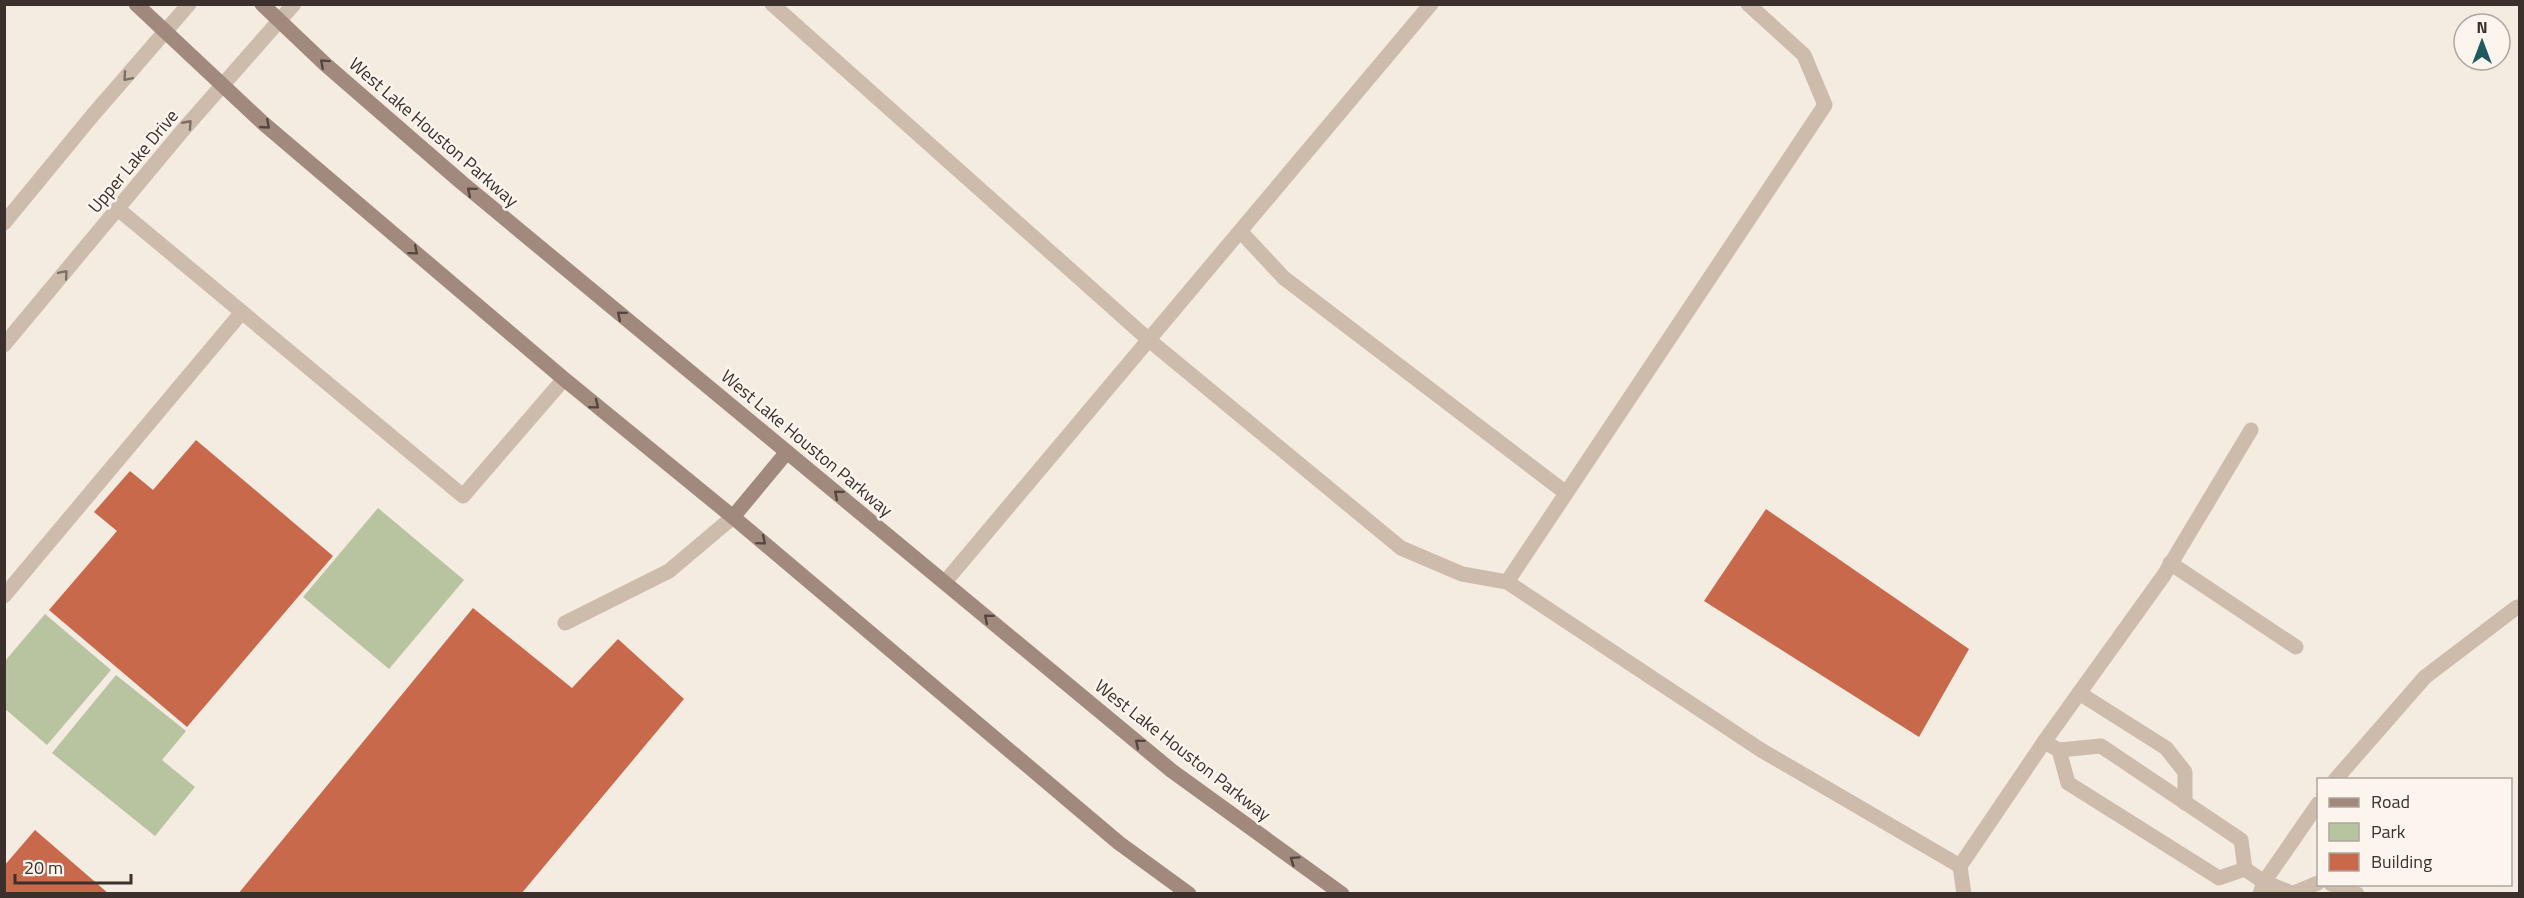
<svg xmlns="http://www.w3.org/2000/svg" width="2524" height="898" font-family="'Titillium Web',sans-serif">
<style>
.green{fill:#b8c4a0}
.building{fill:#c8694b}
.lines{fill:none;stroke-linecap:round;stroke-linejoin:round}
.service{stroke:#cdbbac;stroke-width:15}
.minor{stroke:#cdbbac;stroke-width:15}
.tertiary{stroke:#cdbbac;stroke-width:15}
.secondary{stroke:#a18a7d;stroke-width:15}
.oneway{stroke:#544640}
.oneway2{stroke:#7d6f65}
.labels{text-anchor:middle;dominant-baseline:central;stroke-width:5;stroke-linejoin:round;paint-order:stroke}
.street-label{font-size:18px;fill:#3b302b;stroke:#fbf5ee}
</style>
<rect width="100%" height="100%" fill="#f4ebe1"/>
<!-- green -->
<g class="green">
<polygon points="378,508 464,580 389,669 303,597"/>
<polygon points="45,614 111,670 47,745 4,708 5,661"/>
<polygon points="116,675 186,731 162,760 195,787 155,836 52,753"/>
</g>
<!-- building -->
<g class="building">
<polygon points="196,440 333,556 187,727 49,610 117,531 94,512 130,471 153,490"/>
<polygon points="1766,509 1969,649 1919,737 1704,601"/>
<polygon points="473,608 572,688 618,639 684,699 521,894 238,894"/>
<polygon points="35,830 109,894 4,894 4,866"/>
</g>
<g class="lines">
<!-- service -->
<g class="service">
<polyline points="772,4 1149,340 1401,548 1462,574 1507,582 1761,750 1960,866 2044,742 2164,575 2251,430"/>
<polyline points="118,209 463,496 564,379"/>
<polyline points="1241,232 1284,278 1566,493"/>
<polyline points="2170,563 2296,647"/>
<polyline points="945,582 1431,4"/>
<polyline points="1507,582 1825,105 1804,55 1748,4"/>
<polyline points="4,596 242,312"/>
<polyline points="565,623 669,571 733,517"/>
<polyline points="2079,693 2166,748 2185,772 2185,803"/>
<polygon points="2101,746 2241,840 2245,869 2219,878 2068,783 2059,750"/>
<polyline points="1960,866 1964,894"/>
<polyline points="2264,882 2294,894"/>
<polyline points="2331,884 2357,894"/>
<polyline points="2294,893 2318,883"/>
</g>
<!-- minor -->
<g class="minor">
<polyline points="2044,742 2059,750"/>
<polyline points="2335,780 2425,677 2517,607"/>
<polyline points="2245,869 2264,882"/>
<polyline points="2260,894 2264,882 2318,804"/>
</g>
<!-- tertiary -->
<g class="tertiary">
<polyline points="4,223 92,116 189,4"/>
<polyline points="4,345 183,130 294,4"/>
</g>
<!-- secondary -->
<g class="secondary">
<polyline points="136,4 263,123 564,379 733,517 1119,843 1189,894"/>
<polyline points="262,4 325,64 461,182 1172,771 1342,894"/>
<polyline points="733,517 787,452"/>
</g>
</g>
<!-- one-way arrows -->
<defs><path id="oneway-chevron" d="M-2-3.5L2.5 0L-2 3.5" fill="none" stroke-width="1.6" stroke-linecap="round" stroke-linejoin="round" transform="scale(1.5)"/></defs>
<g class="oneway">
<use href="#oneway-chevron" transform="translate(324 63) rotate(-138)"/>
<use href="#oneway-chevron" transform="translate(266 125) rotate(41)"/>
<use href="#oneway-chevron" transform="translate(471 191) rotate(-140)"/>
<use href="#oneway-chevron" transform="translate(414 251) rotate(40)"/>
<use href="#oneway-chevron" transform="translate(621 315) rotate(-140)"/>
<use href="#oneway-chevron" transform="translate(595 405) rotate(39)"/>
<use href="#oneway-chevron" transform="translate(838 494) rotate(-140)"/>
<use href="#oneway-chevron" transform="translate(762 541) rotate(40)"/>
<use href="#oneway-chevron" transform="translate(988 618) rotate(-140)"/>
<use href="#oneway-chevron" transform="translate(1139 743) rotate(-140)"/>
<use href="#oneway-chevron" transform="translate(1294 860) rotate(-145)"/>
</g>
<g class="oneway2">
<use href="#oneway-chevron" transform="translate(127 77) rotate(131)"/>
<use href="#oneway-chevron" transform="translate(188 124) rotate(-48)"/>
<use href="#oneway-chevron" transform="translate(64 274) rotate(-50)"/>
</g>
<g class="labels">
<!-- street labels -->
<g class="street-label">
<text transform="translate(434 132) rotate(41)">West Lake Houston Parkway</text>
<text transform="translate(133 161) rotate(-50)">Upper Lake Drive</text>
<text transform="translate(807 443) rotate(40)">West Lake Houston Parkway</text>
<text transform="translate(1183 750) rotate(38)">West Lake Houston Parkway</text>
</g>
</g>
<!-- border -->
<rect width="2524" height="898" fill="none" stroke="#3b302b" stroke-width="12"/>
<!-- legend -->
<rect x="2317" y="778" width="195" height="108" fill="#fbf5ee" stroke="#aea6a0" stroke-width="1.5"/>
<rect x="2329" y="798" width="30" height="9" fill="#a18a7d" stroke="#aea6a0" stroke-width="1.5"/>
<text x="2371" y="808" font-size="18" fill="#3b302b">Road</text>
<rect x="2329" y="823" width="30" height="18" fill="#b8c4a0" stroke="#aea6a0" stroke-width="1.5"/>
<text x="2371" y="838" font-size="18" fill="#3b302b">Park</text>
<rect x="2329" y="853" width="30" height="18" fill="#c8694b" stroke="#aea6a0" stroke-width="1.5"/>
<text x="2371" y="868" font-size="18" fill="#3b302b">Building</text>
<!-- north arrow -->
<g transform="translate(2482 42)"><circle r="28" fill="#fbf5ee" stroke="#aea6a0" stroke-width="1.5"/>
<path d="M0-4.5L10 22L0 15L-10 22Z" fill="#1f5a5e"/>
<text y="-9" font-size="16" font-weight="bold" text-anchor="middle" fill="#3b302b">N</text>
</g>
<!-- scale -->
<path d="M15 874v9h116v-9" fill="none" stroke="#3b302b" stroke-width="3"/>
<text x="24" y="874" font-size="18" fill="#3b302b" stroke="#fbf5ee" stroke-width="4.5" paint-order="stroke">20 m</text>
</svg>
